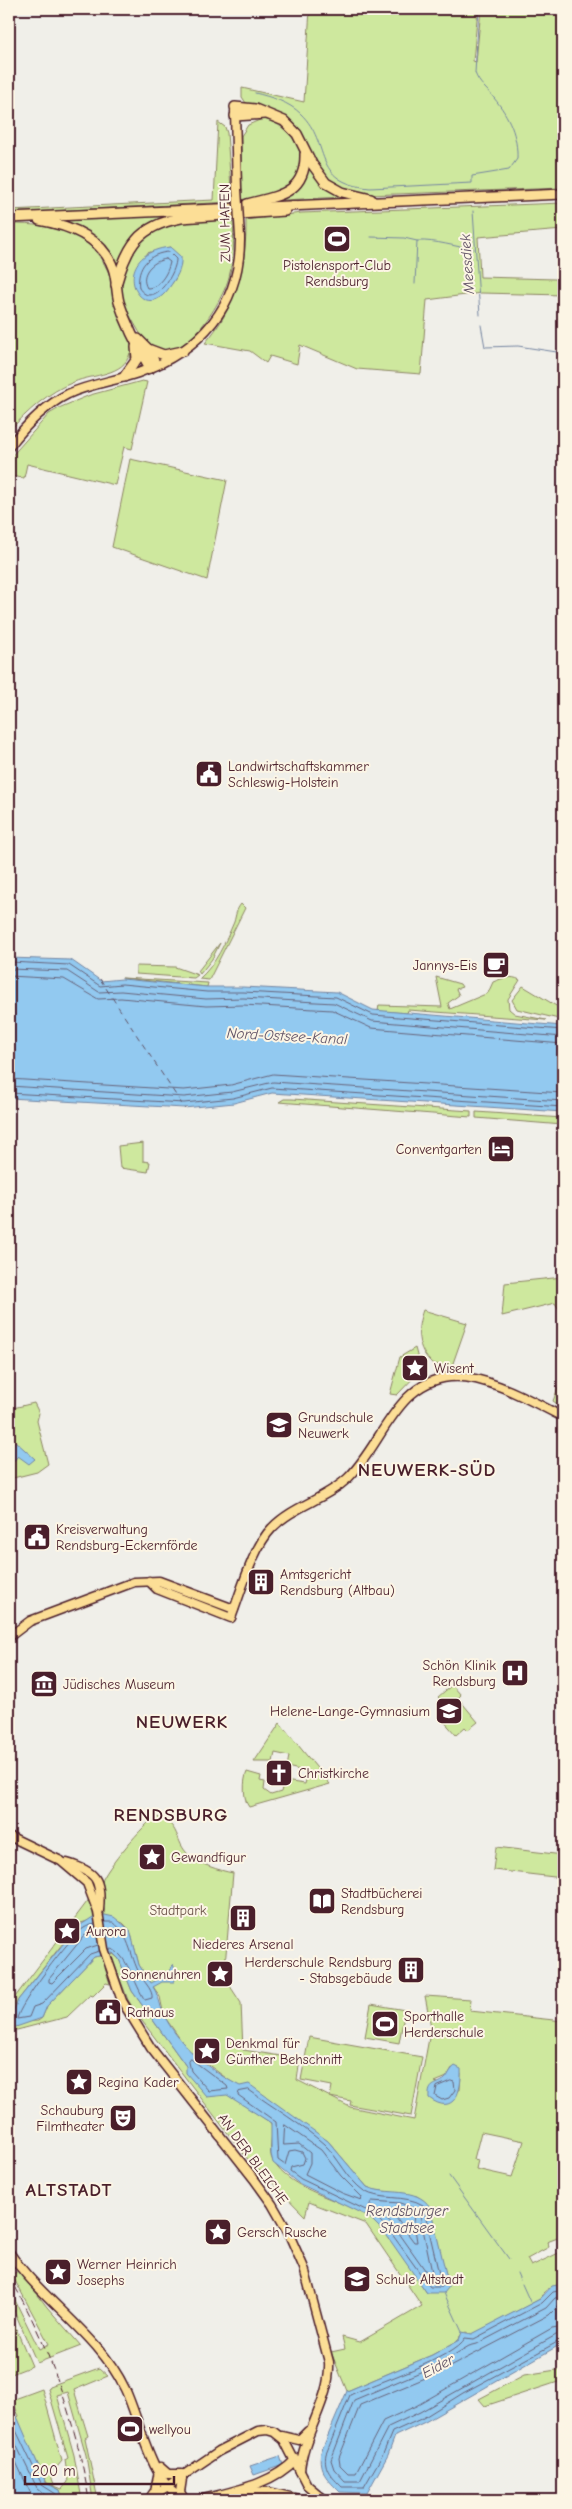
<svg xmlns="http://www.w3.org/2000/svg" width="572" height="2509" font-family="'Comic Neue',sans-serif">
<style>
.green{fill:#cee89e;stroke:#8c8464;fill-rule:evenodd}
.water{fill:#92c9f0;stroke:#7585a1}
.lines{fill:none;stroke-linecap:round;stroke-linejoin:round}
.shore{stroke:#67637a;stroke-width:1}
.stream{stroke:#7585a1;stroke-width:1}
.ferry{stroke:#605266;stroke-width:1;stroke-dasharray:6 5;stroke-linecap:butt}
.major-casing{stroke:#4a1f2b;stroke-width:11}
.highway-casing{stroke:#4a1f2b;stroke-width:12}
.major{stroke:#fcde96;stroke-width:8}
.highway{stroke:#fcde96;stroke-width:9}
.rail{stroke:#4a1f2b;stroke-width:1;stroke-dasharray:8 4;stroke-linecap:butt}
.major-bridge-casing{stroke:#4a1f2b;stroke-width:11;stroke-linecap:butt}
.major-bridge{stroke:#fcde96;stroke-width:8}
.labels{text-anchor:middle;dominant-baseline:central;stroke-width:4;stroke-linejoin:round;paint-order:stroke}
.street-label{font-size:14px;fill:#4a1f2b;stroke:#fcf5e5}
.poi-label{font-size:14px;fill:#4a1f2b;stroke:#fcf5e5;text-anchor:start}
.park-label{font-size:14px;fill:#6b5148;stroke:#fcf5e5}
.water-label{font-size:15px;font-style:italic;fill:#605266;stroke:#fcf5e5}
.district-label{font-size:19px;font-weight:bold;letter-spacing:1px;fill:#4a1f2b;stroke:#fcf5e5}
</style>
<rect width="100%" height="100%" fill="#f0efe9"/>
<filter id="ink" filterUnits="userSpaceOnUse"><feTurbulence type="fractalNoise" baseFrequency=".02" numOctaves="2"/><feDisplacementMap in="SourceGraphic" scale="10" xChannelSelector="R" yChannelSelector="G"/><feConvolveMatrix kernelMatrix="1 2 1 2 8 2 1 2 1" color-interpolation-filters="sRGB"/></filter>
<g filter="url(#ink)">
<!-- green -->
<g class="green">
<path d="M310,9H478L473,61L476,62L481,9H563V188L367,195C346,192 324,182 314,161C308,147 305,132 292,121C278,109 262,110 246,103L242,97V88L304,102Z"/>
<path d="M262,119C296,124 319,171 284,191C272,197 256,200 242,201L241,136L248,125Z"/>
<polygon points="218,122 225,127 227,133 232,202 9,213 9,210 214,200"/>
<polygon points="307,163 337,194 343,197 283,200 290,194"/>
<path d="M563,203V230L478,237L480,277L555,279L563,281V295L481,293L427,300L421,374L357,369L300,345L297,364L270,356L266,363L250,351L205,343C235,309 247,265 246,220L301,213Z"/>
<path d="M188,215C171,218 142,233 129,244C122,250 119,260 116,268L111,259L55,219Z"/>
<path d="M233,220C234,240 234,258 229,277C223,300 187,361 157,349C146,344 142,337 137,328C121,301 117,294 127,264C131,252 135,244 145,237C171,218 203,221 233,220ZM170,247L176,278L163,295L147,253Z"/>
<path d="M9,224C108,223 109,269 133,349V360L130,359V353C124,376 93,374 74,382C49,391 27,412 9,431Z"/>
<polygon points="142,381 147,382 132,449 124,447 115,485 27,464 24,478 9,476 9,459 49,414 61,407 90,395"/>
<polygon points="130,459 227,480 207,580 112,547"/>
<path d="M241,904L245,908L209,980L199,979C216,964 225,943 234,922C236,915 236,910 241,904Z"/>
<polygon points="220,943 212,959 200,974 198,971"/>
<polygon points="136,966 175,967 198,975 194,978 136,974"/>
<path d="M436,977L460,984L462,987L456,989L459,995L448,1003L450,1009L488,993L493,982C503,978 511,975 520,980L508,999L509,1009L515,1014L546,1020L408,1010L407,1013L378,1011L379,1005L442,1007Z"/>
<polygon points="122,978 208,983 207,987"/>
<polygon points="523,986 563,1010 563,1020 517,1009 512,1000"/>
<polygon points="284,1099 292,1099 471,1111 471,1117 279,1102"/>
<polygon points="476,1112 563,1118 563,1125 476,1118"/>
<polygon points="143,1143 143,1161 150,1162 148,1172 120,1168 118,1146"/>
<polygon points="563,1277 563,1316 555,1303 502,1316 505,1283"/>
<path d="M423,1310L467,1323L452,1366L433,1364C416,1349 416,1329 423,1310Z"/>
<polygon points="415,1348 421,1370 397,1395 390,1394 400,1357"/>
<polygon points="563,1375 563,1408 553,1401"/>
<polygon points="34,1403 39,1413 37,1421 48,1464 37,1472 9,1479 9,1409"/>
<polygon points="452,1685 461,1695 458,1698 478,1722 468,1730 465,1727 456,1735 442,1719 451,1711 438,1697"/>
<path d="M280,1723L330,1784L249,1807C243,1800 243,1780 247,1772L261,1776L260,1781L265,1782L264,1790L271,1795L281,1792L284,1781L305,1784L308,1772L287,1767L289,1756L275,1753L273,1762H254Z"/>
<path d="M156,1817C181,1823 174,1842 189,1855C201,1865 218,1870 233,1873L224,1977L241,2003L243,2050L300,2059L297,2080L350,2107L414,2120L431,2027L425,1996L471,1999L470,2011L563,2021V2236L547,2242L549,2247L527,2259L531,2266L563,2251V2284L547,2289L540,2299L472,2335L467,2332L460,2336L459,2340L432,2355L347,2391L331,2352L345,2349L342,2337L360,2342L422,2306L366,2224L309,2202L305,2216L261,2171L256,2170L139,2017L128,2000L114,1963L105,1968L110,1984L106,1983L93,1996L90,1995L67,2017L17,2030L9,2028V2005L90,1898L94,1919L81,1923L67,1938L18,2000L9,2022L38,2021L42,2018L47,2006L94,1957L112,1953L119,1959L132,1991L186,2066L271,2123C274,2135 267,2152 273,2161C290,2191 342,2199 368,2217C391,2232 412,2271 427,2293L448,2288L430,2207L417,2196L374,2190L367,2187L328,2141L230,2081L187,2049L164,2016L160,1997L139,1965L130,1930L123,1923L105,1917C104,1907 100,1892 102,1882C104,1871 146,1821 156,1817ZM452,2068L461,2073L460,2090L435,2082L447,2077ZM481,2132L524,2141L512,2177L476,2169L478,2160L474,2159Z"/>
<polygon points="496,1847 563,1855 563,1878 493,1870"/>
<polygon points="371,2004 405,2010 399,2043 365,2037"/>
<polygon points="309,2037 422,2057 411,2116 350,2105 351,2101 330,2097 332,2086 301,2080"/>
<polygon points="19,2270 47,2307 81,2346 37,2363 9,2299 9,2288 39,2349 49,2344 12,2275"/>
<polygon points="9,2312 32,2366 9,2375"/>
<polygon points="99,2368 108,2376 74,2390 88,2436 85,2438 98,2500 93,2500 86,2455 68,2392 57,2395 74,2455 82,2500 63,2500 60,2490 47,2483 16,2419 19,2416 12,2400 42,2389 62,2461 57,2467 49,2471 54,2484 52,2485 62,2489 68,2482 65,2460 68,2458 48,2389 50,2386"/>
<polygon points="563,2369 563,2385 561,2381 485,2406 479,2399 524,2375"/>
</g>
<!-- water -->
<g class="water">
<path d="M170,247L181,257C182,270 176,278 169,288C140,330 105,254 170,247Z"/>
<polygon points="9,958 71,960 101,981 122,979 207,987 243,987 337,992 373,1010 563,1026 563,1112 272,1093 234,1103 184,1108 9,1098"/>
<polygon points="15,1441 35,1459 29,1464 18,1456 10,1465 9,1454"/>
<path d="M105,1915L114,1917L130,1930L139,1965L151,1983L169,1974L173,1964L177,1975L174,1982H162L153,1987C160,1997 160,2009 166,2019C182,2048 210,2071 240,2086L249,2084L328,2141L367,2187C387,2196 416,2186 430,2207L448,2282V2288L444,2293H427L385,2233L369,2217L298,2183L273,2163L271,2154V2123L227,2095L207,2097L186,2073V2066L132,1991L119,1959L113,1953L94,1957L47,2006L42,2018L13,2028L9,2022L18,2000L76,1928L93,1917Z"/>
<path d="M455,2066L461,2069C462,2090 455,2117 429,2098C428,2083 436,2086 445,2079C449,2075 450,2069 455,2066Z"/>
<path d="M563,2284V2343L425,2422L395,2436L388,2455L367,2493L340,2492C328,2480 317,2470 321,2452L347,2391L432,2355L459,2340L462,2332L472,2334L540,2299L552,2286Z"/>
<polygon points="9,2398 46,2483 60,2490 63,2500 9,2500"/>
<polygon points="280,2456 283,2465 254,2475 250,2466"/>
</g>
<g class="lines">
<!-- shore -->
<g class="shore">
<path d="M169,252L176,259C176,274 153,310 139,288C136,267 149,253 169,252Z"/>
<path d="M166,259L170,262C168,273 159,288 147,288C139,274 152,261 166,259Z"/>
<polyline points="9,962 69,965 100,986 122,984 207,992 243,992 336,997 373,1015 563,1030"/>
<polyline points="9,969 67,971 99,992 121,991 206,999 243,998 334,1003 372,1021 563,1037"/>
<polyline points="9,976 64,979 98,999 121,998 206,1006 243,1005 332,1010 371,1028 563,1044"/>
<polyline points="9,1079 184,1090 231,1085 273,1074 563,1093"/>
<polyline points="9,1086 184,1097 232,1092 273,1082 563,1101"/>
<polyline points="9,1093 184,1103 233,1098 272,1088 563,1107"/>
<path d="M105,1922H113C131,1936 130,1959 142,1978C146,1984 153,1991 152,1998L145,2000C136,1988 125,1948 109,1949"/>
<path d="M95,1924C91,1925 87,1926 84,1928C71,1935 18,2006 17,2019L29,2017L33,2007L42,2004L90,1954L99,1951"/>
<polyline points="96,1930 84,1936 49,1979 49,1982 52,1983 86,1949 98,1945"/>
<polygon points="191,2059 227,2086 228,2089 209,2091 191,2071 189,2062"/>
<polygon points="451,2081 454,2082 455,2090 449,2098 442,2100 435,2096 437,2087"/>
<path d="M249,2090C274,2108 301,2124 324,2144C339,2158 347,2179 364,2191C380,2201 405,2194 423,2205L442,2287H430L389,2230L372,2213L301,2179L290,2171L291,2167L303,2164L305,2158L302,2152L295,2150L289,2151L285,2165L278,2160L276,2122L238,2095L239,2092Z"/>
<polygon points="285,2125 321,2150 341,2176 362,2197 361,2200 342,2193 305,2174 310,2163 310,2153 299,2144 284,2145"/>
<polygon points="372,2201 400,2203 419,2210 433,2277 430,2277 394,2226 370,2205"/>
<polygon points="395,2210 413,2215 417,2242 414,2242 393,2214"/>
<path d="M563,2290L553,2292L542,2303L474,2339L465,2338C456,2357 373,2384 350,2395L326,2454C323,2469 332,2477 342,2487H364L383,2454L392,2432L423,2418L463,2393L563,2339"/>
<polyline points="563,2297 555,2298 546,2308 477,2344 469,2346 437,2365 354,2400 331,2460 334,2469 345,2481 360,2481 388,2427 420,2412 556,2335 563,2333"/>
<polyline points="563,2305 559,2305 549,2315 440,2372 360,2405 339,2458 340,2465 348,2473 356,2473 383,2421 416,2406 552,2328 563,2326"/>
<polyline points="9,2410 12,2422 42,2485 56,2494 58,2500"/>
<polyline points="9,2430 37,2488 51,2500"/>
<polyline points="9,2447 30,2492 38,2500"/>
</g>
<!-- stream -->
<g class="stream">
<path d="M255,93C271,97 289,102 301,114C332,144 310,182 370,188L472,183V176L509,170L517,159C518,136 509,116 494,98C487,89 479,84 475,73L479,9"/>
<polyline points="473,211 480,315"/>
<polyline points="371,237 404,238 417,241"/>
<path d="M415,284L417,241C437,240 454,247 474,249"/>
<polyline points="481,325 485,347 518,346 563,353"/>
<polyline points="449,2176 509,2259"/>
<polyline points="517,2273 520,2280"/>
<polyline points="522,2284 531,2304"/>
<polyline points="444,2293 462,2332"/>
</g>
<!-- ferry -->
<polyline class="ferry" points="100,979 185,1109"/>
<!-- major casing -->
<g class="major-casing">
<g id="major">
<polyline points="235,111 237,189"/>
<path d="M9,447C25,426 44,406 68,394C90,384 115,381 138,373C200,351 241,306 240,237"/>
<path d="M149,1581L157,1589L231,1618C241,1592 253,1547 272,1528C293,1506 326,1499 348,1478C382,1445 396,1382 450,1377C484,1373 533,1402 563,1417"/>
<polyline points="9,1637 30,1621 134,1582 159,1581 234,1609"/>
<path d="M9,1836L61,1861L87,1883L98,1912L104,1949L122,2001L151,2048L254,2179L272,2204L288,2232L304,2268L329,2362C331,2400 303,2432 300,2471"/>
<path d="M67,1863C96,1872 102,1879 99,1910"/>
<path d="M9,2252C42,2301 99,2334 125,2389C139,2418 153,2490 186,2500"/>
<polyline points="282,2436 299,2440 308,2431"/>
<polyline points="160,2467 168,2474 182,2474"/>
<polyline points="182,2479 180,2492 184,2499"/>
<polyline points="241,2490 269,2492 303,2500"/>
<polyline points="152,2495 155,2491 159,2472"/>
<polyline points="147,2500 219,2451 258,2431 267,2430 274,2432 284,2440 307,2485 325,2500"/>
<path d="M199,2500C233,2491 272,2485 296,2459"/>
</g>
</g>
<!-- highway casing -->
<g class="highway-casing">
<g id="highway">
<polyline points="235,107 255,109 284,121 297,134 312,164 326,183 342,192 371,199"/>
<polyline points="235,116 265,114"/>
<path d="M247,204C277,196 306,194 305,154"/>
<polyline points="9,218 563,194"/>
<path d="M39,220C68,225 102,237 113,268C117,279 116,291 119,302C126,324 138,348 150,368"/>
<path d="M116,285C127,246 138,226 181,218L285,211"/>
<polyline points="138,339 148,349 156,365"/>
<polyline points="148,349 164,355 183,351"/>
<polyline points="124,377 137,359 136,347"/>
</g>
</g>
<!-- major -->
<use href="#major" class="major"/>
<!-- highway -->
<use href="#highway" class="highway"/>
<!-- rail -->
<path class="rail" d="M9,2276C49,2345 76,2421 89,2500"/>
<!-- major-bridge casing -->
<g class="major-bridge-casing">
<polyline id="major-bridge" points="237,189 240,237"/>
</g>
<!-- major-bridge -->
<use href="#major-bridge" class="major-bridge"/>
</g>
</g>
<!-- icons -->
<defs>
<g id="stadium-square" transform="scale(1.4375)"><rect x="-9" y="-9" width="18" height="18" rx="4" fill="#4a1f2b" stroke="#fcf5e5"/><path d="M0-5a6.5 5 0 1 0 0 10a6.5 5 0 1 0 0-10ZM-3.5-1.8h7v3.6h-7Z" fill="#fff"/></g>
<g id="civic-square" transform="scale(1.4375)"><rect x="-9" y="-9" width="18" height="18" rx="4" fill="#4a1f2b" stroke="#fcf5e5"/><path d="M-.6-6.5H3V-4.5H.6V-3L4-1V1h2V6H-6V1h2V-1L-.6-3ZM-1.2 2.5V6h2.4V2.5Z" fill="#fff"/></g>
<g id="cafe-square" transform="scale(1.4375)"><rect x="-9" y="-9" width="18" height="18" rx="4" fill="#4a1f2b" stroke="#fcf5e5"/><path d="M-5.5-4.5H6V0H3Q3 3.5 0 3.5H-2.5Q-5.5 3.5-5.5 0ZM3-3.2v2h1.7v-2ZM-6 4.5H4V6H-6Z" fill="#fff"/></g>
<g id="hotel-square" transform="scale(1.4375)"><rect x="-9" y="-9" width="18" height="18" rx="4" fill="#4a1f2b" stroke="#fcf5e5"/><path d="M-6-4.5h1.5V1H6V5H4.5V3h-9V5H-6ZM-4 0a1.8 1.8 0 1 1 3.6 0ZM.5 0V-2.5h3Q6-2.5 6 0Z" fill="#fff"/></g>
<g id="sight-square" transform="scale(1.4375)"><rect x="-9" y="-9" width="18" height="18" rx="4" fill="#4a1f2b" stroke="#fcf5e5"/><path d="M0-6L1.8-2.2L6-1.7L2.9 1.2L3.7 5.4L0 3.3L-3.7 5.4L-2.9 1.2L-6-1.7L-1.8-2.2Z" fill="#fff"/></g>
<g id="school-square" transform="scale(1.4375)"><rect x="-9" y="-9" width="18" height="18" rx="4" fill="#4a1f2b" stroke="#fcf5e5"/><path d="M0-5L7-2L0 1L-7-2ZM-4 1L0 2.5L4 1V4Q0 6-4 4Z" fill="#fff"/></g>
<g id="building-square" transform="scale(1.4375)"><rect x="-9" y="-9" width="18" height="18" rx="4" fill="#4a1f2b" stroke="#fcf5e5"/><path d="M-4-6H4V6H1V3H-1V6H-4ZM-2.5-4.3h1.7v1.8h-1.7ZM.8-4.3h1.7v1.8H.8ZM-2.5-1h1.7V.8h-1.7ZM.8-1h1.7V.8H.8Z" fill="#fff"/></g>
<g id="hospital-square" transform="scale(1.4375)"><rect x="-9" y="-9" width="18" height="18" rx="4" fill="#4a1f2b" stroke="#fcf5e5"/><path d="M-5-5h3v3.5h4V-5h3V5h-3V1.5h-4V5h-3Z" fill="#fff"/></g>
<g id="museum-square" transform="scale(1.4375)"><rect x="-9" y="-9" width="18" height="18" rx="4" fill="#4a1f2b" stroke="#fcf5e5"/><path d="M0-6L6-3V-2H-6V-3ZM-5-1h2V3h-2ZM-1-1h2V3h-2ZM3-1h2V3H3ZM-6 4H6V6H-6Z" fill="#fff"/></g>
<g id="church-square" transform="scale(1.4375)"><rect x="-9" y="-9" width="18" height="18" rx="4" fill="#4a1f2b" stroke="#fcf5e5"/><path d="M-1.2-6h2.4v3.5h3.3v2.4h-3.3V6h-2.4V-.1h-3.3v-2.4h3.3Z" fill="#fff"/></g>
<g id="library-square" transform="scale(1.4375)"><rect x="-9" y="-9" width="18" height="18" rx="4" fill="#4a1f2b" stroke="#fcf5e5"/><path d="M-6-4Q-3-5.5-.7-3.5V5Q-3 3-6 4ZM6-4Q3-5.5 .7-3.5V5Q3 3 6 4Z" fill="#fff"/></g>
<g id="theatre-square" transform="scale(1.4375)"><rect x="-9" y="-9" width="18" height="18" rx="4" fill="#4a1f2b" stroke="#fcf5e5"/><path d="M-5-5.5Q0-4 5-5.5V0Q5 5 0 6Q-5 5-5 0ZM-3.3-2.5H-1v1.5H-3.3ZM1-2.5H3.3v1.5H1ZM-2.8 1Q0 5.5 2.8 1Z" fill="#fff"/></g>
</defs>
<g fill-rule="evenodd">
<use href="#stadium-square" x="337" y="239"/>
<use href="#civic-square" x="209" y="774"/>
<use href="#cafe-square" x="496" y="965"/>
<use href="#hotel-square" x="501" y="1149"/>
<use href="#sight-square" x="415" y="1368"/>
<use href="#school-square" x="279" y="1425"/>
<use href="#civic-square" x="37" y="1537"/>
<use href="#building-square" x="261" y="1582"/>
<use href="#hospital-square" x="515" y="1673"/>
<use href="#museum-square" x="44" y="1684"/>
<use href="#school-square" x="449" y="1711"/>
<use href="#church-square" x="279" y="1773"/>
<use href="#sight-square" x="152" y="1857"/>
<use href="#library-square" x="322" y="1901"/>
<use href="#building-square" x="243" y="1918"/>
<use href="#sight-square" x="67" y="1931"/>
<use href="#building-square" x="411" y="1970"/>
<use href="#sight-square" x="220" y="1974"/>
<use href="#civic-square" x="108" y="2012"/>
<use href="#stadium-square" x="385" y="2024"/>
<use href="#sight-square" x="207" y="2051"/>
<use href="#sight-square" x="79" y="2082"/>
<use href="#theatre-square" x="123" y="2118"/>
<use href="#sight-square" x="218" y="2232"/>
<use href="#sight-square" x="58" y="2272"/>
<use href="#school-square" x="357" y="2279"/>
<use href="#stadium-square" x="130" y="2429"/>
</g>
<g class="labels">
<!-- street labels -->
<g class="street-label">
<text transform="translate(225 223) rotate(-91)">ZUM HAFEN</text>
<text transform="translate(253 2159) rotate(54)">AN DER BLEICHE</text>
</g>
<!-- poi labels -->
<g class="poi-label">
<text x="337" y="265" text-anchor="middle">Pistolensport-Club<tspan x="337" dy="16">Rendsburg</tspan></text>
<text x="228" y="766">Landwirtschaftskammer<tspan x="228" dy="16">Schleswig-Holstein</tspan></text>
<text x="477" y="965" text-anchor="end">Jannys-Eis</text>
<text x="482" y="1149" text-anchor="end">Conventgarten</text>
<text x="434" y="1368">Wisent</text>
<text x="298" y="1417">Grundschule<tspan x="298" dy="16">Neuwerk</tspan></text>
<text x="56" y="1529">Kreisverwaltung<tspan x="56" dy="16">Rendsburg-Eckernförde</tspan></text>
<text x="280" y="1574">Amtsgericht<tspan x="280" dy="16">Rendsburg (Altbau)</tspan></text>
<text x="496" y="1665" text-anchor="end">Schön Klinik<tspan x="496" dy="16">Rendsburg</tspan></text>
<text x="63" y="1684">Jüdisches Museum</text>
<text x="430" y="1711" text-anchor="end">Helene-Lange-Gymnasium</text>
<text x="298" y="1773">Christkirche</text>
<text x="171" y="1857">Gewandfigur</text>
<text x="341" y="1893">Stadtbücherei<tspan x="341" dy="16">Rendsburg</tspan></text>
<text x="86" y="1931">Aurora</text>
<text x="243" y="1944" text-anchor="middle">Niederes Arsenal</text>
<text x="392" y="1962" text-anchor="end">Herderschule Rendsburg<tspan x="392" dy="16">- Stabsgebäude</tspan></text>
<text x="201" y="1974" text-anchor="end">Sonnenuhren</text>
<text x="127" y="2012">Rathaus</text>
<text x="404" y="2016">Sporthalle<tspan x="404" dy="16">Herderschule</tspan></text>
<text x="226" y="2043">Denkmal für<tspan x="226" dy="16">Günther Behschnitt</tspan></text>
<text x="98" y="2082">Regina Kader</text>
<text x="104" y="2110" text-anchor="end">Schauburg<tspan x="104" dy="16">Filmtheater</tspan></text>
<text x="237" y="2232">Gersch Rusche</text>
<text x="77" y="2264">Werner Heinrich<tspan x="77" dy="16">Josephs</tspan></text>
<text x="376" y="2279">Schule Altstadt</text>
<text x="149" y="2429">wellyou</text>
</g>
<!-- park labels -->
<g class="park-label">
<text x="178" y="1910">Stadtpark</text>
</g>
<!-- water labels -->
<g class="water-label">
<text transform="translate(467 264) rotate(-94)">Meesdiek</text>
<text transform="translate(287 1036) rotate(3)">Nord-Ostsee-Kanal</text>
<text x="407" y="2211">Rendsburger<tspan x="407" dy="17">Stadtsee</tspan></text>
<text transform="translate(438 2366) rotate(-28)">Eider</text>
</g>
<!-- district labels -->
<g class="district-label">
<text x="427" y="1470">NEUWERK-SÜD</text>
<text x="182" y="1722">NEUWERK</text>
<text x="171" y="1815">RENDSBURG</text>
<text x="69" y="2190">ALTSTADT</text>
</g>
</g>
<!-- margin -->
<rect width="572" height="2509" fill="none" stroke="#fcf5e5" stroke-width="30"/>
<rect x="15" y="15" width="542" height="2479" fill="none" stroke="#4a1f2b" stroke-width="2" filter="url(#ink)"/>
<!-- scale -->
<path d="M25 2476v8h149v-8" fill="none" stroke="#4a1f2b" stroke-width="2.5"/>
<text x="32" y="2476" font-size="15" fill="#4a1f2b" stroke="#fcf5e5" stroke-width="4" paint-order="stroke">200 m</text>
</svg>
